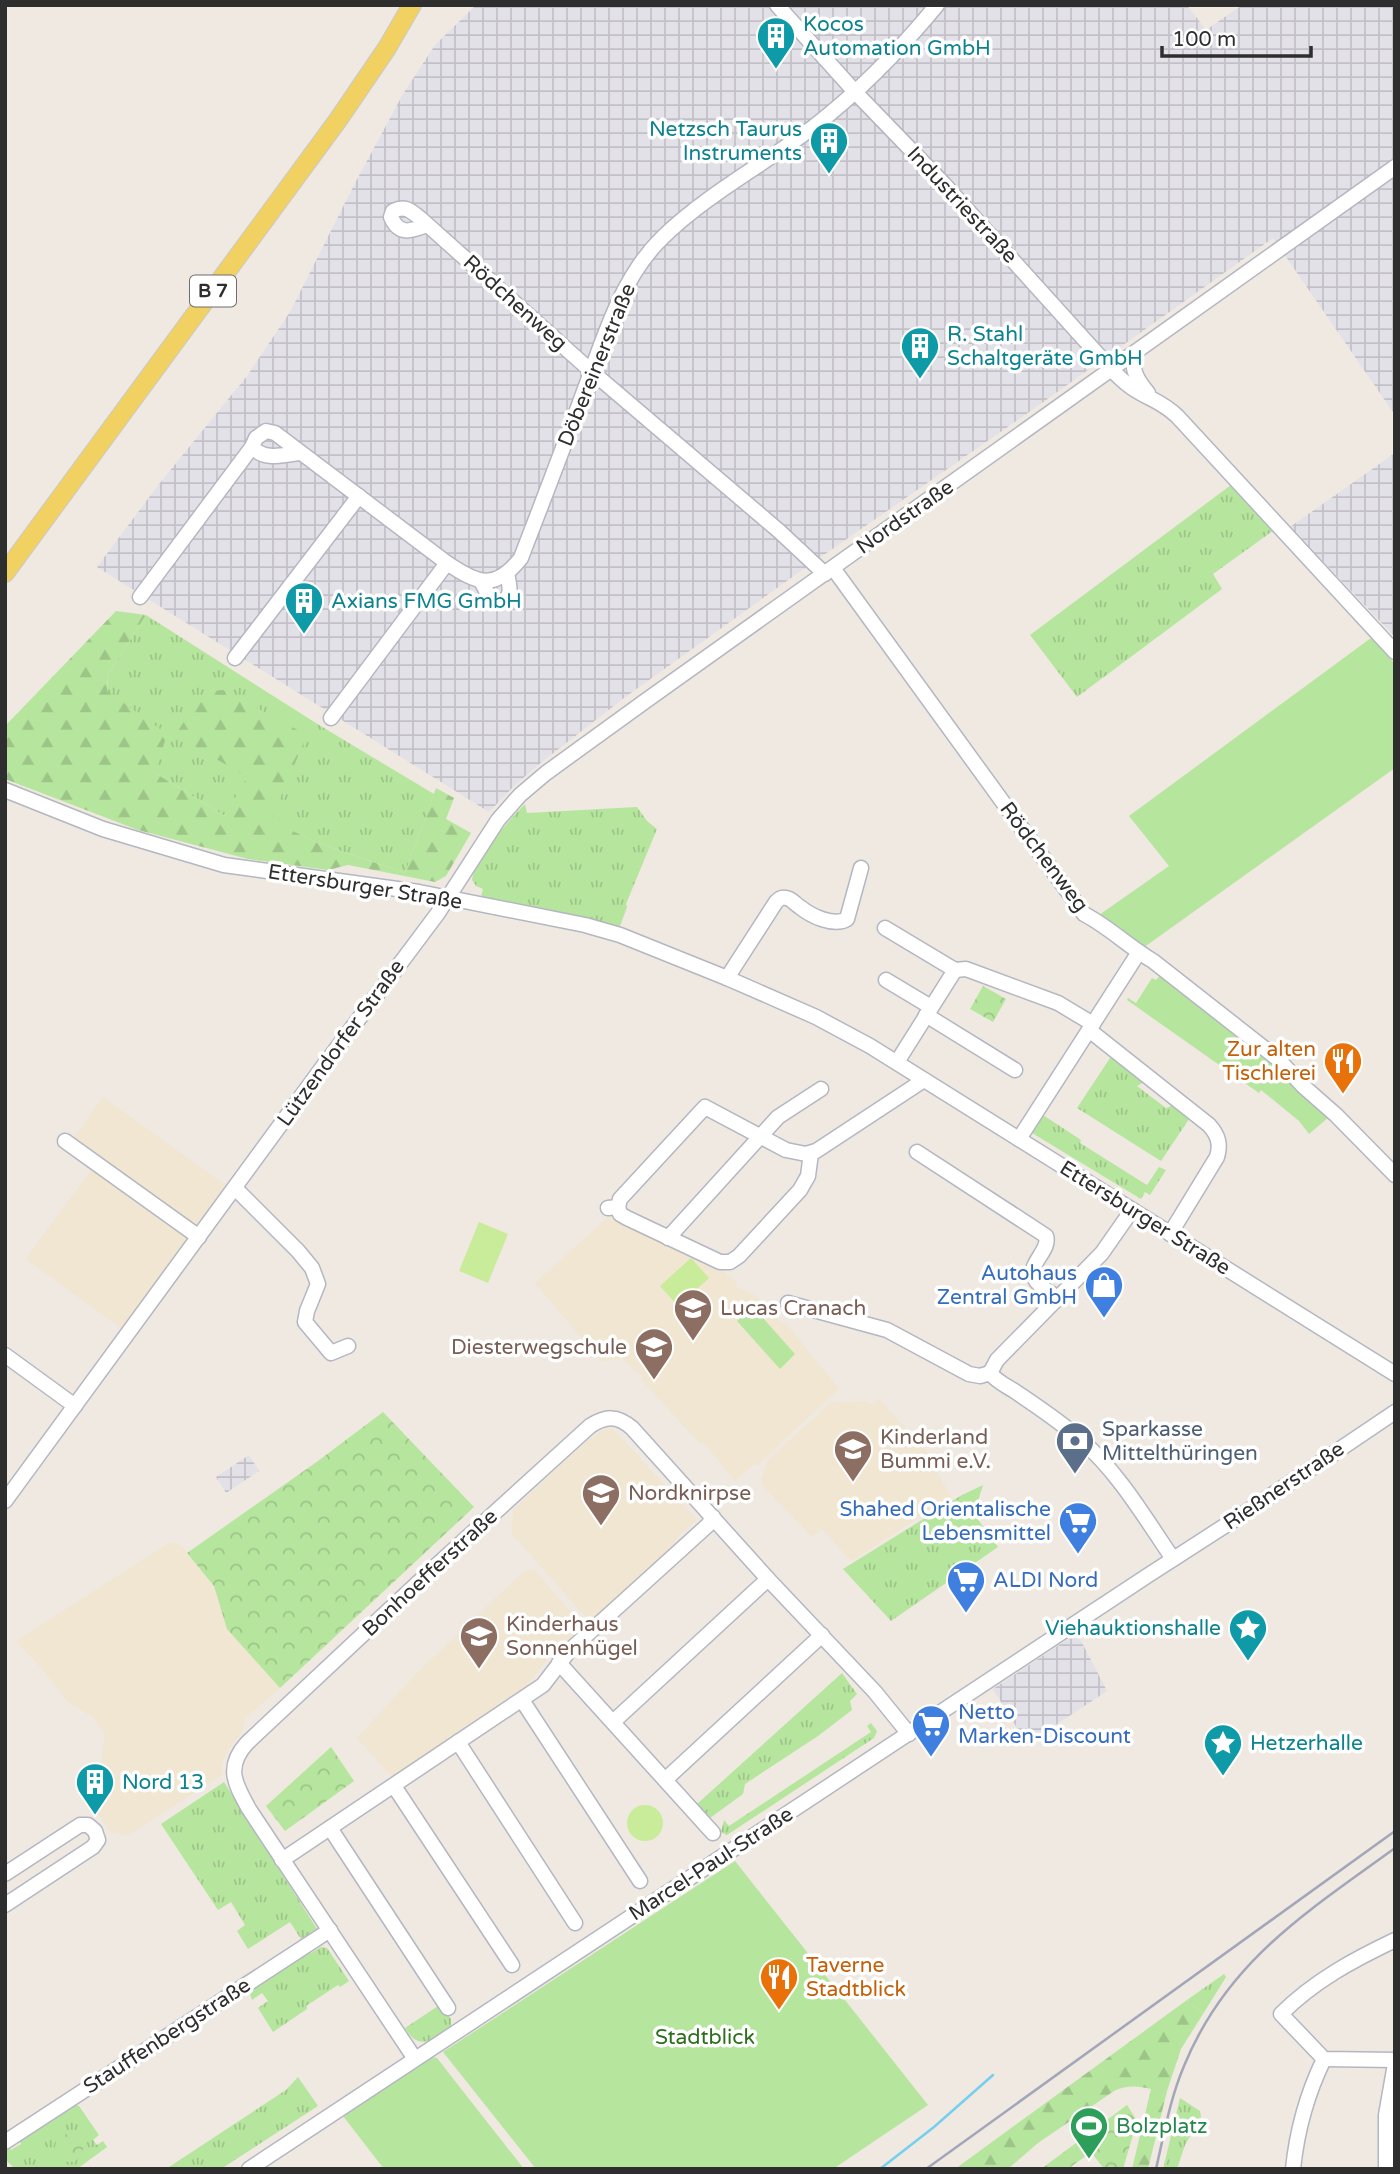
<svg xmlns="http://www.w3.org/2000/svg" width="1400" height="2174" font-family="'Varela Round',sans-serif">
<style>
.industrial{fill:url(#industrial-grid)}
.education{fill:#f0e6d1}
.grass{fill:url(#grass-tufts)}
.forest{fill:url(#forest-firs)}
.park{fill:url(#park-crowns)}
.garden{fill:#b6e59e}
.pitch{fill:#c9ec9a}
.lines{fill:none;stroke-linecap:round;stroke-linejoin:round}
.stream{stroke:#75cff0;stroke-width:2.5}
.minor-casing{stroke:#b4b7c1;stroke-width:17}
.major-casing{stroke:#c9c9c9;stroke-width:20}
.minor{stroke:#fff;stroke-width:14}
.major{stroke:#f2d163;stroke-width:18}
.rail{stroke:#a3a6b8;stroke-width:2.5}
.labels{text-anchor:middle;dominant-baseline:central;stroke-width:7;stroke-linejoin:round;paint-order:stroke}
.shield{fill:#fff;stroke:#6d6d6d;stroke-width:2}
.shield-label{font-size:19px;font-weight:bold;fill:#2e2e2e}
.culture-label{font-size:21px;fill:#0d838f;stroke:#fff;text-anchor:start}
.street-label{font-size:21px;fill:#2e2e2e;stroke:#fff}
.food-label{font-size:21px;fill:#c56008;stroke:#fff;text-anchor:end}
.shop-label{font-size:21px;fill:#366cbe;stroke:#fff;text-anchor:end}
.education-label{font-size:21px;fill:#785e54;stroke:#fff;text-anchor:start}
.service-label{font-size:21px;fill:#4e5e75;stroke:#fff;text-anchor:start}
.park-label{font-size:21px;fill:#2c6e1b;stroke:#fff}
.leisure-label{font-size:21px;fill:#27864d;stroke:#fff;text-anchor:start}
</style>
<defs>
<pattern id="industrial-grid" width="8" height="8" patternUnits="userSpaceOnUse" patternTransform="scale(1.75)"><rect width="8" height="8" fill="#e3e1e8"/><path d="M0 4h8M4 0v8" fill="none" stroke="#c3c1c7"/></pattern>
<pattern id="grass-tufts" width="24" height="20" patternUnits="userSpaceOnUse" patternTransform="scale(1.75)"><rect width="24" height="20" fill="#b6e59e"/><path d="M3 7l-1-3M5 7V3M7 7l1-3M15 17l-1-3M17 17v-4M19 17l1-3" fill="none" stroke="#9dc588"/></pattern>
<pattern id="forest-firs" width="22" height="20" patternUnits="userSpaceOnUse" patternTransform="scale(1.75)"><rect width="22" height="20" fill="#b6e59e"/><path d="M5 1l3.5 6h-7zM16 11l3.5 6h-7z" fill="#9dc588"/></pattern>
<pattern id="park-crowns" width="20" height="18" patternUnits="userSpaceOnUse" patternTransform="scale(1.75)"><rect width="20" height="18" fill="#b6e59e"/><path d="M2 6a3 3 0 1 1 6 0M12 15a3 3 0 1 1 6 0" fill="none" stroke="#9dc588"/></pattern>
</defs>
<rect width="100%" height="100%" fill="#efe9e1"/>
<!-- industrial -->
<g class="industrial">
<polygon points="476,5 1187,5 1206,30 1242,5 1395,5 1395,415 1273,238 1032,410 798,573 624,698 538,765 513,787 489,812 97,567 159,484 247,376 290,312 354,185 403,94 435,45"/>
<polygon points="1395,453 1395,637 1290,527"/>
<polygon points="249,1455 259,1471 226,1493 216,1477"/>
<polygon points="1077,1633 1107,1691 1027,1744 993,1689"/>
</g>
<!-- education -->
<g class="education">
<polygon points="103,1097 229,1188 125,1331 26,1259 97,1162 71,1142"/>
<polygon points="608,1217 719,1268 737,1282 735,1285 743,1291 745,1289 760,1299 779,1321 788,1326 839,1389 756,1466 754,1464 735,1481 703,1442 700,1444 641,1379 643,1377 637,1371 635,1372 622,1358 602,1362 535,1283"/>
<polygon points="879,1399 935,1460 935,1468 951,1497 851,1561 822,1529 812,1537 764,1487 761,1479 767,1461 830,1403 867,1401 872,1405"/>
<polygon points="612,1428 697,1520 674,1540 676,1543 594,1619 585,1616 512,1534 513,1510 586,1442 601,1431"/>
<polygon points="169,1543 181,1545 195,1561 214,1586 227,1629 280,1688 245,1718 242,1732 228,1750 222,1764 222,1775 127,1836 110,1832 95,1809 107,1772 101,1761 105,1735 93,1717 67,1701 44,1671 16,1641"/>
<polygon points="534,1569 583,1627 552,1654 524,1689 393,1778 357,1738 415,1675 523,1572"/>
</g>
<!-- grass -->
<g class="grass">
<polygon points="1231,485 1274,530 1213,574 1222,589 1077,697 1030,635"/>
<polygon points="146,615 319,725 434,794 405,873 315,842 270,820 306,735 248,777 225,816 155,773 107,692 108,674"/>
<path d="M525,804L527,813L637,807L647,821L657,829L626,904L627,907L619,929L547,909L481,897L483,889L476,886L472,880C475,858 509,820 525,804Z"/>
<polygon points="1112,1055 1146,1081 1137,1086 1166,1108 1176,1104 1191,1116 1161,1161 1077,1108"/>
<polygon points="1043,1115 1081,1140 1080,1143 1147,1185 1159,1167 1166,1170 1150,1195 1145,1192 1141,1199 1032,1133"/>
<polygon points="983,1485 974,1514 998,1547 891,1621 843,1569 962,1495"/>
<polygon points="842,1673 857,1694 850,1701 852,1710 818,1736 745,1784 743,1794 710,1818 697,1804"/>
<polygon points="871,1723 877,1731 874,1738 727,1835 721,1832 724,1820 729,1826 871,1732 867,1726"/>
<polygon points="224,1782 317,1929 301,1939 290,1922 248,1949 237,1931 245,1925 231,1902 218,1910 161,1824"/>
<polygon points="321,1947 327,1948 349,1981 340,1987 338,1985 306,2006 307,2009 273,2032 258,2008 268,2001 262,1993 252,2000 249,1991 309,1951 311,1953"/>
<polygon points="1224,1974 1226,1977 1203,2014 1187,2000"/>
<path d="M441,2004L451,2019V2026C434,2040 419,2052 405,2028Z"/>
<polygon points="298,2077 318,2106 221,2169 166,2169 286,2090"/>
<polygon points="1180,2098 1200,2111 1201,2117 1185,2145 1177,2169 1163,2169"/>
<polygon points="72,2104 79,2106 99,2135 93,2140 97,2145 103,2141 107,2147 77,2169 15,2169 5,2159 5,2149 9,2147 11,2150 21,2144 19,2140"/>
</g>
<!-- forest -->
<g class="forest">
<polygon points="116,611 146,615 108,674 107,691 167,734 155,773 225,816 247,777 175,735 205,691 224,690 307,735 271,820 315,842 405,873 436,788 454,798 446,819 471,833 446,876 435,882 348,865 328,870 248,859 138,830 5,779 5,726"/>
<path d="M1187,2000L1203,2014L1181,2049L1167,2091L1148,2169H1132L1151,2089C1138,2086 1127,2085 1114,2091L1038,2143L1008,2169H955Z"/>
</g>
<!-- park -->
<g class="park">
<polygon points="983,986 1006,999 993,1022 970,1009"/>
<polygon points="383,1412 474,1507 280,1688 227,1629 214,1586 187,1553 318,1461"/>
<polygon points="331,1747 354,1781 285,1831 266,1806"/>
<polygon points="1127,2105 1137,2121 1123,2169 1104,2169 1091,2152 1068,2169 1041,2169"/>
<circle cx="69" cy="2148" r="14"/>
</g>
<!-- garden -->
<g class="garden">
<polygon points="1371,638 1395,664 1395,768 1143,948 1099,915 1169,866 1129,816"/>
<polygon points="1161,974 1271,1060 1329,1117 1309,1134 1299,1121 1261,1090 1259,1093 1127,1000 1128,998 1136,1003 1152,978 1156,980"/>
<polygon points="753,1307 795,1354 780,1369 737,1321"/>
<polygon points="735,1861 928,2105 833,2169 536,2169 443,2052"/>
<polygon points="431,2057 437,2058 524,2169 384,2169 343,2116"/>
</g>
<!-- pitch -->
<g class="pitch">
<polygon points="479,1222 508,1234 488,1283 459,1271"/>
<polygon points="691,1258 709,1278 678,1306 660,1286"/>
<circle cx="645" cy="1823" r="18"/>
</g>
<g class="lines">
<!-- stream -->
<polyline class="stream" points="880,2169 934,2127 993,2075"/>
<!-- minor casing -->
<g class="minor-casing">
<g id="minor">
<path d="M777,5L856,93L943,183L1101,358C1111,369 1121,381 1134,389C1151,400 1161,401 1177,416L1395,652"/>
<path d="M427,225C411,231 399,236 391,217L393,211C406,205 411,211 421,219L591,371L779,531L825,574"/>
<path d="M1133,354C1132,371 1137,380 1148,393"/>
<path d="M252,447C265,461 282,455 299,453"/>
<path d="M833,568L1084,914C1109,927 1129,947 1153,961L1278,1059L1303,1086L1336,1115L1395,1175"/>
<path d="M481,581L491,600L501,602C514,596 509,585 507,573"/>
<path d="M140,597L252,447L256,438L266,431L275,433L447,563C478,584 495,591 521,558C542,503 563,449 583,394C603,341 620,279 662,238C706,195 763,165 812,128C859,92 899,51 937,5"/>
<polyline points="235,658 359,496"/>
<polyline points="331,718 447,563"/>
<polyline points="5,790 103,829 224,865 419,892 585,925 620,935 727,978 816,1017 870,1046 1395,1374"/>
<polyline points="885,928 955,970 966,969 1058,1003 1093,1024"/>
<path d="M727,978L776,902C779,899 781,897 786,898C791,898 796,905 800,907C811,916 834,927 847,919L861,868"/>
<polyline points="886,980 931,1007"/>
<polyline points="926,1015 1015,1070"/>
<path d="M1089,1030L1209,1125C1218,1135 1221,1144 1217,1157L1170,1234"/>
<polyline points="897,1062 955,970"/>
<polyline points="1019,1139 1139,952"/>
<polyline points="65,1141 199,1237"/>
<path d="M917,1152L1046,1236C1051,1251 1026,1264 1035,1279C1039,1287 1051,1293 1058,1298"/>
<polyline points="235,1188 298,1251 312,1268 318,1284 307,1311 305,1322 331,1353 348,1346"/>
<polyline points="618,1207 620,1214 627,1218 720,1262 730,1262 739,1256 800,1190 808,1176 811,1153"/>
<polyline points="608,1208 618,1207 620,1199 705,1107 786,1150 806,1154 816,1151 924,1080"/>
<polyline points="668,1238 778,1117 821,1089"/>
<polyline points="788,1303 887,1330 969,1374 980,1376 990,1373"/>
<polyline points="5,1355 75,1406"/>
<path d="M990,1373C997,1382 1007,1386 1016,1392C1038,1407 1061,1422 1081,1440C1119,1473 1145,1518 1173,1559"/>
<polyline points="990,1373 997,1360 1102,1253 1132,1210"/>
<polyline points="5,1501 322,1068 438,913 498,820 520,795 546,773 644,702 1395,167"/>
<polyline points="559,1663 713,1833"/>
<polyline points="522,1700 640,1881"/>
<polyline points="613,1722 768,1579"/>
<polyline points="458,1742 575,1923"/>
<polyline points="666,1779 822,1635"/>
<polyline points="394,1786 512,1965"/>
<polyline points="330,1828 448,2008"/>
<polyline points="282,1860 543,1685 569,1651 708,1525 713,1517"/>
<polyline points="5,1874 80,1825 88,1825 95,1831 98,1840 93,1847 5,1905"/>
<path d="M1395,1940C1353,1960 1314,1981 1281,2014L1324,2059L1395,2060"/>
<path d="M415,2059L249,1809C235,1784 225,1767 247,1743L437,1565L590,1426C606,1416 617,1415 632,1428L768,1579L875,1692L909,1734"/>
<polyline points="5,2142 330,1930"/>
<polyline points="249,2169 1147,1576 1254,1507 1395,1412"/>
<path d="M1293,2169C1297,2130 1307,2094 1324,2059"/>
<polyline points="1386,2169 1386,2115 1395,2064"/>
</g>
</g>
<!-- major casing -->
<g class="major-casing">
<polyline id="major" points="5,573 338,120 387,48 412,5"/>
</g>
<!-- minor -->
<use href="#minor" class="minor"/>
<!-- major -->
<use href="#major" class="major"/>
<!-- rail -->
<g class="rail">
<polyline points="926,2169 1395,1831"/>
<path d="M1156,2169C1164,2134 1170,2099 1184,2066C1227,1961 1307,1912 1395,1848"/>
</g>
</g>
<!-- icons -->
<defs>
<g id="building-pin" transform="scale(2.0125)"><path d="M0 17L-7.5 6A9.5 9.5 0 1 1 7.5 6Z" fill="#0f9aa8" stroke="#fff"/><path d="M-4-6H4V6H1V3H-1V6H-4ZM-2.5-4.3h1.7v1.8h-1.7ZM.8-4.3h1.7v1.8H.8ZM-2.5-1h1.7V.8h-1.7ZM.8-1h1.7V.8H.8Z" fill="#fff"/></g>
<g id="restaurant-pin" transform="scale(2.0125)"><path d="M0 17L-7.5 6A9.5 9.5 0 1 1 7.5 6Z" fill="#e8710a" stroke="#fff"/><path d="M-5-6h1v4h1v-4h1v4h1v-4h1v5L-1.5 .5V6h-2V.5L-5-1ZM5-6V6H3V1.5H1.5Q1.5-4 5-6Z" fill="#fff"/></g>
<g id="shop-pin" transform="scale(2.0125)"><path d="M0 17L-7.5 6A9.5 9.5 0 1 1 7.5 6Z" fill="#3f7fe0" stroke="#fff"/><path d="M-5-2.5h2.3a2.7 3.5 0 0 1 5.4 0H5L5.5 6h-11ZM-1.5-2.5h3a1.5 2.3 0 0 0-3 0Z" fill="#fff"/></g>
<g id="school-pin" transform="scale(2.0125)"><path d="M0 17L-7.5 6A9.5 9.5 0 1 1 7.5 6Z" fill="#8d6e63" stroke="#fff"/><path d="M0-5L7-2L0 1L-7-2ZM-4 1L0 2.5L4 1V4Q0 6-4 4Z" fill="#fff"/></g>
<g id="bank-pin" transform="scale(2.0125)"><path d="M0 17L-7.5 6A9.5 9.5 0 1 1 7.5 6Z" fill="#5c6f8a" stroke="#fff"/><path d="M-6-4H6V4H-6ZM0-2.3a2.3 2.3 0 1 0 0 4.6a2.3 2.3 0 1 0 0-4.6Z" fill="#fff"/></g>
<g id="supermarket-pin" transform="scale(2.0125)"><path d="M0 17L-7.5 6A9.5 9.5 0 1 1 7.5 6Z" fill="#3f7fe0" stroke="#fff"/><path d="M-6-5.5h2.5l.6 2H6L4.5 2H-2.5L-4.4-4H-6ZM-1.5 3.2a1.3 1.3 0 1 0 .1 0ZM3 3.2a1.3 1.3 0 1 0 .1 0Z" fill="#fff"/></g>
<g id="sight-pin" transform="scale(2.0125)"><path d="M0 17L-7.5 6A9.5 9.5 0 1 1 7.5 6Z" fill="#0f9aa8" stroke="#fff"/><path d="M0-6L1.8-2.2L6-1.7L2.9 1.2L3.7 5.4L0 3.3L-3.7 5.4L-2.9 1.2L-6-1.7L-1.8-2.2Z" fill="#fff"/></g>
<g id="stadium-pin" transform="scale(2.0125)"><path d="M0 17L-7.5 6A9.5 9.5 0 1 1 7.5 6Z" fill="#2e9e5b" stroke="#fff"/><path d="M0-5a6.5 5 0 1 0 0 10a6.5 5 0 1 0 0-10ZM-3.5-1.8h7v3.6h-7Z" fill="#fff"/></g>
</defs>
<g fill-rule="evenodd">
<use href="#building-pin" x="776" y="36"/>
<use href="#building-pin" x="829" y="141"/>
<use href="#building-pin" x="920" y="346"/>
<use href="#building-pin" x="304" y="601"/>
<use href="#restaurant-pin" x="1343" y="1061"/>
<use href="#shop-pin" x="1104" y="1285"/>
<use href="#school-pin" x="693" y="1308"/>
<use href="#school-pin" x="654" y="1347"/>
<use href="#bank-pin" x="1075" y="1441"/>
<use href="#school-pin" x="853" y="1449"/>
<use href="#school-pin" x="601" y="1493"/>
<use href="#supermarket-pin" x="1078" y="1521"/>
<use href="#supermarket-pin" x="966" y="1580"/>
<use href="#sight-pin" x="1248" y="1628"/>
<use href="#school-pin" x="479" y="1636"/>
<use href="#supermarket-pin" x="931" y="1724"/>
<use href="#sight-pin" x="1223" y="1743"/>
<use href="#building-pin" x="95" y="1782"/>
<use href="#restaurant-pin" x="779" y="1977"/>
<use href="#stadium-pin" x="1089" y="2126"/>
</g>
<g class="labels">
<!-- shield labels -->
<rect class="shield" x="190" y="275.5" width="46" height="31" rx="5"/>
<g class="shield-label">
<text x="213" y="291">B 7</text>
</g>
<!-- culture labels -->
<g class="culture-label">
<text x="803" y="24">Kocos<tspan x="803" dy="24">Automation GmbH</tspan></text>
<text x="802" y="129" text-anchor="end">Netzsch Taurus<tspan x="802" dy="24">Instruments</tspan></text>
<text x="947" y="334">R. Stahl<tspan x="947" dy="24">Schaltgeräte GmbH</tspan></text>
<text x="331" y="601">Axians FMG GmbH</text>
<text x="1221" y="1628" text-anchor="end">Viehauktionshalle</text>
<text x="1250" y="1743">Hetzerhalle</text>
<text x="122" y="1782">Nord 13</text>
</g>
<!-- street labels -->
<g class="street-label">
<text transform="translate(962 205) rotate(47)">Industriestraße</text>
<text transform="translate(515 303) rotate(42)">Rödchenweg</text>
<text transform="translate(597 365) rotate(-68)">Döbereinerstraße</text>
<text transform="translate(905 517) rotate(-35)">Nordstraße</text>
<text transform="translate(1044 857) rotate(53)">Rödchenweg</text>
<text transform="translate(365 887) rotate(9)">Ettersburger Straße</text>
<text transform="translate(341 1043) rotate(-54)">Lützendorfer Straße</text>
<text transform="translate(1145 1218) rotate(32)">Ettersburger Straße</text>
<text transform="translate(1284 1486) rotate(-34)">Rießnerstraße</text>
<text transform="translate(430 1573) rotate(-43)">Bonhoefferstraße</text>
<text transform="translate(711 1864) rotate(-33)">Marcel-Paul-Straße</text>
<text transform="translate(167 2036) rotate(-33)">Stauffenbergstraße</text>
</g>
<!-- food labels -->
<g class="food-label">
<text x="1316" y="1049">Zur alten<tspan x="1316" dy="24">Tischlerei</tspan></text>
<text x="806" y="1965" text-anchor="start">Taverne<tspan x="806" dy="24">Stadtblick</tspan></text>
</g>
<!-- shop labels -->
<g class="shop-label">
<text x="1077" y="1273">Autohaus<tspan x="1077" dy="24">Zentral GmbH</tspan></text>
<text x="1051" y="1509">Shahed Orientalische<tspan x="1051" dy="24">Lebensmittel</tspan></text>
<text x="993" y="1580" text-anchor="start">ALDI Nord</text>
<text x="958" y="1712" text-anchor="start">Netto<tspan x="958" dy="24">Marken-Discount</tspan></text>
</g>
<!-- education labels -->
<g class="education-label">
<text x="720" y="1308">Lucas Cranach</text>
<text x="627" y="1347" text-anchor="end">Diesterwegschule</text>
<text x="880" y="1437">Kinderland<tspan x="880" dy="24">Bummi e.V.</tspan></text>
<text x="628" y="1493">Nordknirpse</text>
<text x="506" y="1624">Kinderhaus<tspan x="506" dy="24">Sonnenhügel</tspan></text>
</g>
<!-- service labels -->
<g class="service-label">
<text x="1102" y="1429">Sparkasse<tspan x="1102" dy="24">Mittelthüringen</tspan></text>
</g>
<!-- park labels -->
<g class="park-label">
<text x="705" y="2037">Stadtblick</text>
</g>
<!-- leisure labels -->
<g class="leisure-label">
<text x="1116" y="2126">Bolzplatz</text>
</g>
</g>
<!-- border -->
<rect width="1400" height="2174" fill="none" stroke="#2e2e2e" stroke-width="14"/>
<!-- scale -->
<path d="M1162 46v10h149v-10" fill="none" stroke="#2e2e2e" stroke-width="3.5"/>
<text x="1172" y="46" font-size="21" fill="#2e2e2e" stroke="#ffffff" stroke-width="5" paint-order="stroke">100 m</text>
</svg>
